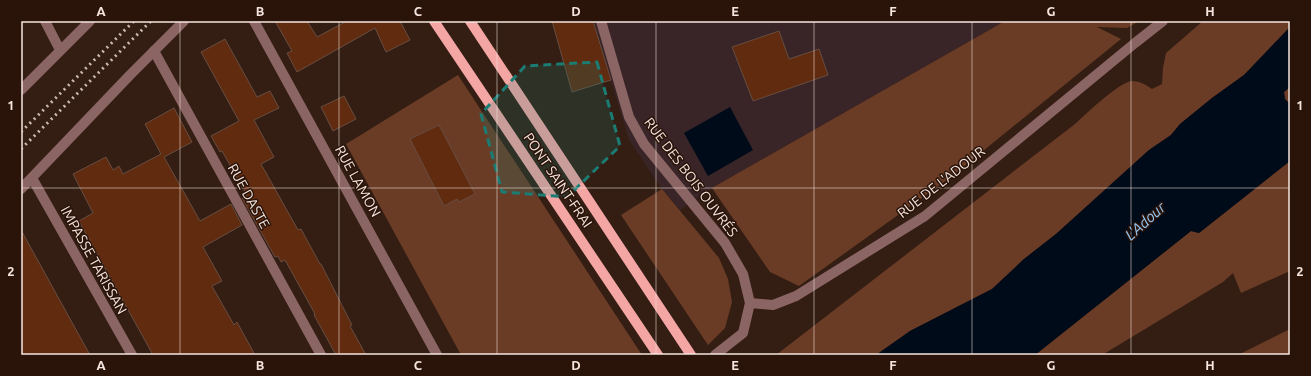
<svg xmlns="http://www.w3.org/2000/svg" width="1311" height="376" font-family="Ubuntu,sans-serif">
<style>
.industrial{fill:#392527}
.green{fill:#6a3c26}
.water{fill:#000b1a}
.building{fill:#612b0f;stroke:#674d41}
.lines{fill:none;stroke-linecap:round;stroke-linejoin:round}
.minor{stroke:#8b6564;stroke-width:10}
.major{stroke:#f4a6a4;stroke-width:10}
.rail{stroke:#cbb9b2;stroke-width:3;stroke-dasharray:2 4;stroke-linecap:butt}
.marked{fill:#1b7c74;fill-opacity:0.2;stroke:#1b7c74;stroke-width:3;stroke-dasharray:8 5;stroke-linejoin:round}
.grid{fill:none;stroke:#f6e6df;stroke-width:1;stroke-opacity:0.55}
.labels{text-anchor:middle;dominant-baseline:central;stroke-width:3;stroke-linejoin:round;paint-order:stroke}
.street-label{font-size:14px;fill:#f6e6df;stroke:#2a140a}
.water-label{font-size:15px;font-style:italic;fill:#93c7f4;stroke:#2a140a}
.neatline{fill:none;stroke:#f6e6df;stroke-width:1.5}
.grid-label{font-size:13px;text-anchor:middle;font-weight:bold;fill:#f6e6df}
</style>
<rect width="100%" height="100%" fill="#341e13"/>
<!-- industrial -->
<polygon class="industrial" points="593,21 1005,21 712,188 680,210 662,189 629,140"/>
<!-- green -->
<g class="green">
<polygon points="1005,21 1139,21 1127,28 1097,27 1121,39 951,177 799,286 770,272 712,188"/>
<path d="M1203,21H1290V27L1244,75L1212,98L1180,124L1171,135L1149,150L1056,234L1024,259L992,289L910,331L876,355H776L1075,124C1086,114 1119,82 1132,81C1140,81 1146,85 1152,89L1162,84L1163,68L1166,53Z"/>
<polygon points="458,75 642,355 461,355 346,144"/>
<polygon points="1290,87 1290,101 1288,102 1285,99 1284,92"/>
<polygon points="1290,161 1290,271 1241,293 1233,273 1223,282 1102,355 1035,355 1191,231 1199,233"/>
<polygon points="662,189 719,258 728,279 732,302 725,328 708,345 621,215"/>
<polygon points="1290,329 1290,355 1238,355"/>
</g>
<!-- water -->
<g class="water">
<polygon points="1290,27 1290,87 1284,92 1285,99 1288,102 1290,101 1290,161 1199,233 1191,231 1035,355 876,355 910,331 992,289 1024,259 1056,234 1149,150 1171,135 1180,124 1212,98 1244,75"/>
<polygon points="730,107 753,150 708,176 684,133"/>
</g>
<!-- building -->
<g class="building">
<polygon points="275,21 307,21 317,37 347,21 400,21 410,40 386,52 375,28 297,72 287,53 292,51"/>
<polygon points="552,21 593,21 611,80 572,92"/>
<polygon points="779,31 789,59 819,49 828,75 753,101 732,47"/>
<polygon points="225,39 257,97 270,91 279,108 254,120 274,157 261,164 298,230 301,229 320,264 321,264 352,325 350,326 366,355 336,355 314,315 315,314 285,260 281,262 278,256 275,257 242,198 247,195 222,151 220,152 211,136 239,121 201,52"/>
<polygon points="344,96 356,119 333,131 321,107"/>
<polygon points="174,108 192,142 164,157 200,221 231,204 242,225 203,247 222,281 212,286 234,325 237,322 255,355 153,355 79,221 93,213 73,174 106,157 113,170 119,166 123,174 161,154 145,124"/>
<polygon points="439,125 475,194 459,202 457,199 444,206 410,139"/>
<polygon points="21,230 90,355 21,355"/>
</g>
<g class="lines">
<!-- minor -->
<g class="minor">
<polyline points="45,21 60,50"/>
<polyline points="254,21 437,355"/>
<polyline points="601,21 629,117 644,144 725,243 743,274 750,303 743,333 715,355"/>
<polyline points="154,51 321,355"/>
<polyline points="21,90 90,21"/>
<polyline points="32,178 132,355"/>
<polyline points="21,189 130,75 184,21"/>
<polyline points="750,303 773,305 796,296 925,216 1135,43 1163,21"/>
</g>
<!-- major -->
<g class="major">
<polyline points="434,21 658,355"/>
<polyline points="470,21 691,355"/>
</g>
<!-- rail -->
<g class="rail">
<polyline points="21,132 134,21"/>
<polyline points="21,149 151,21"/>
</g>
</g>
<!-- marked area -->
<path class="marked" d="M597,62L620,146L567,197L502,192L481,114L525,66Z"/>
<!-- grid -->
<path class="grid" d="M180,21V355M339,21V355M497,21V355M656,21V355M814,21V355M972,21V355M1131,21V355M21,188H1290"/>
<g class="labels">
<!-- street labels -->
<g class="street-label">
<text transform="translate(691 177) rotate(53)">RUE DES BOIS OUVRÉS</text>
<text transform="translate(558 180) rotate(56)">PONT SAINT-FRAI</text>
<text transform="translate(358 181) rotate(61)">RUE LAMON</text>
<text transform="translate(941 182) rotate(-38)">RUE DE L'ADOUR</text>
<text transform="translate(249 196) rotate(61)">RUE DASTE</text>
<text transform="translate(94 260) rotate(61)">IMPASSE TARISSAN</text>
</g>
<!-- water labels -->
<g class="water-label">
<text transform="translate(1145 221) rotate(-42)">L'Adour</text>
</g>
</g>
<!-- border -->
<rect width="1311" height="376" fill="none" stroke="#2a140a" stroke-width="44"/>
<rect x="22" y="22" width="1267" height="332" class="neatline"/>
<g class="grid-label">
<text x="101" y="16">A</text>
<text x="260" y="16">B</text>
<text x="418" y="16">C</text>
<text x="576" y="16">D</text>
<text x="735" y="16">E</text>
<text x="893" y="16">F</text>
<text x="1051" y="16">G</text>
<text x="1210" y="16">H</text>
<text x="11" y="110">1</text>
<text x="1300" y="110">1</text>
<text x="11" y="276">2</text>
<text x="1300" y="276">2</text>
<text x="101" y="370">A</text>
<text x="260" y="370">B</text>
<text x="418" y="370">C</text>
<text x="576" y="370">D</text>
<text x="735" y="370">E</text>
<text x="893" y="370">F</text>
<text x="1051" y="370">G</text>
<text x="1210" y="370">H</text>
</g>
</svg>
